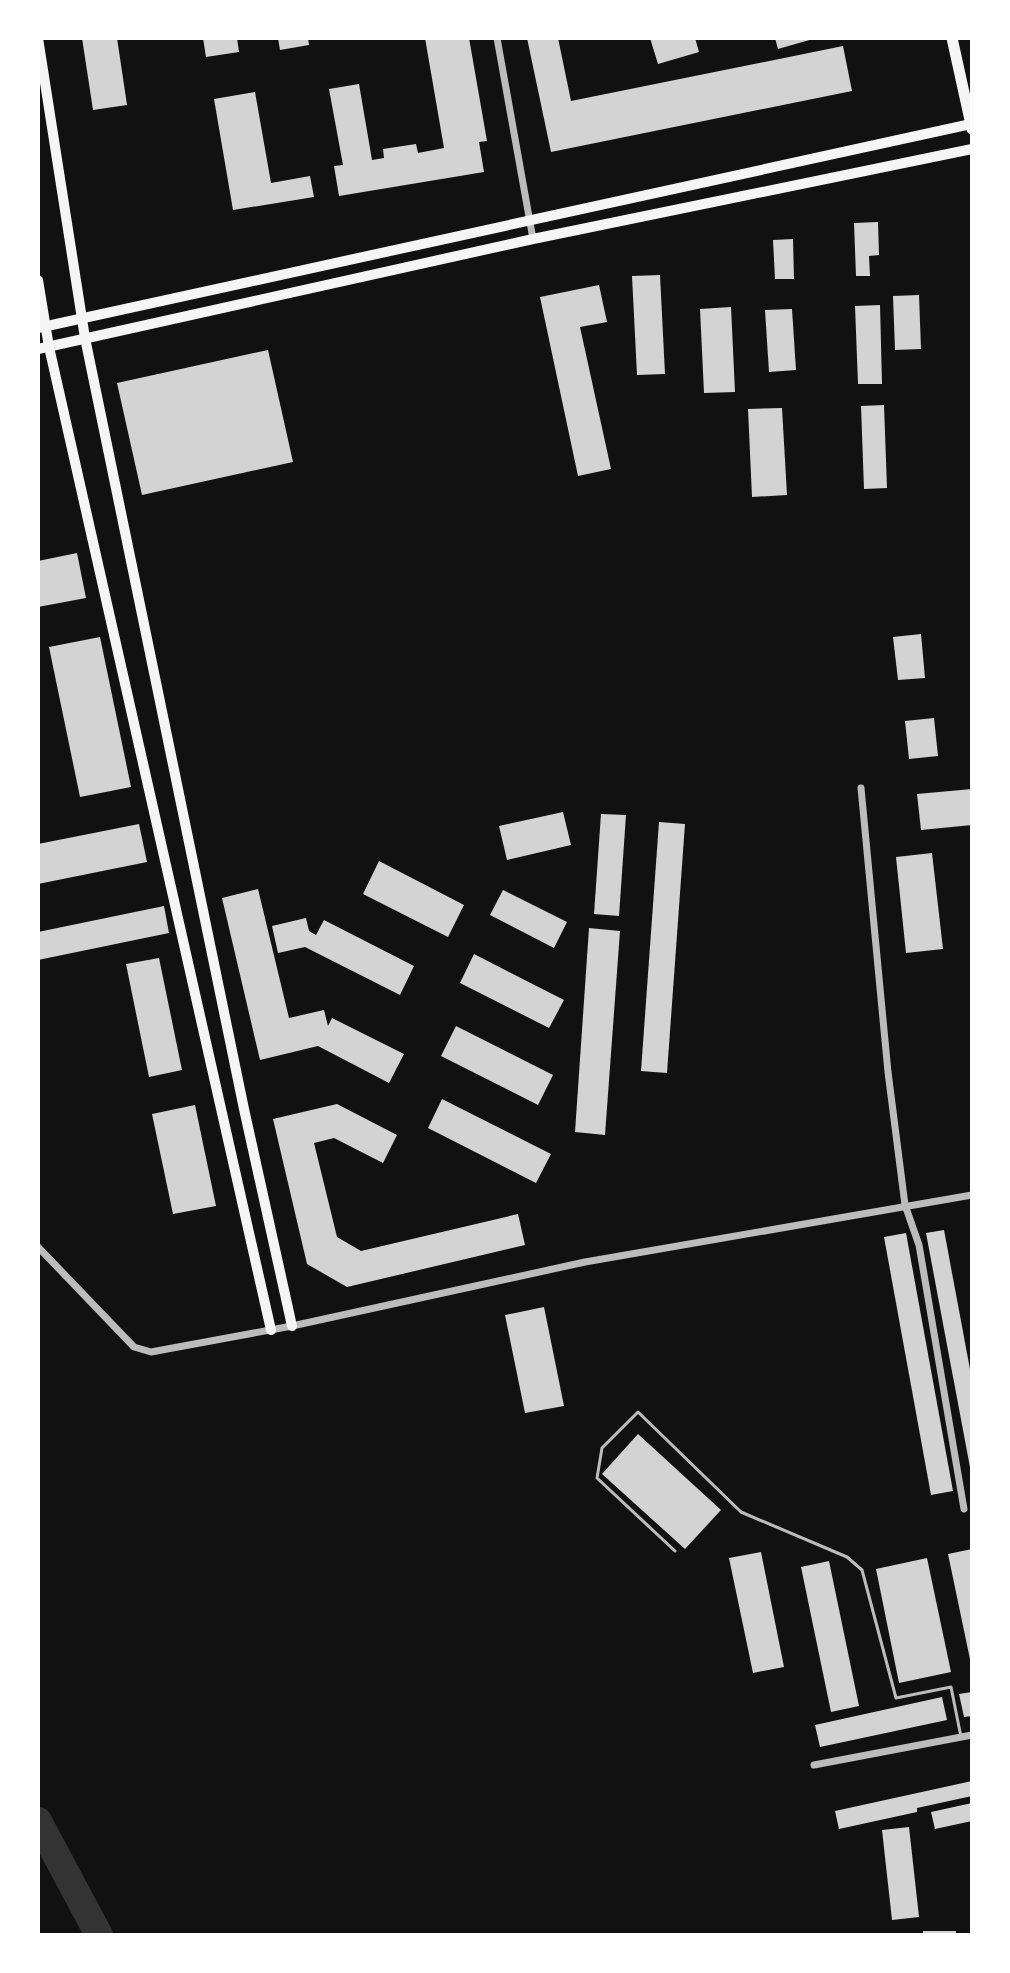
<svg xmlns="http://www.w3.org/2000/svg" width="1010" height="1973" font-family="'Work Sans',sans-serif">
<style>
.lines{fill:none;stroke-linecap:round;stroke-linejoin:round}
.river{stroke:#333;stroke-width:28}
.building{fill:#d3d3d3}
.service{stroke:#bcbcbc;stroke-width:3}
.minor{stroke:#bcbcbc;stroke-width:7}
.secondary{stroke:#f5f5f5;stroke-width:10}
.primary{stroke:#f5f5f5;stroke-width:11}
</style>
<rect width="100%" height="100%" fill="#111"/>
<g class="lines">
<!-- river -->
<polyline class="river" points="38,1821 99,1935"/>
</g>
<!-- building -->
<g class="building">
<polygon points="82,38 117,38 127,105 93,110"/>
<polygon points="203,38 237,38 239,52 206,57"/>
<polygon points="278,38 308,38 309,45 280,50"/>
<polygon points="425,38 469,38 487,141 479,142 484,172 339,196 334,166 343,165 329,89 359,84 372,160 384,158 383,149 416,144 418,153 444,148"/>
<polygon points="527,38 558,38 571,101 843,46 852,91 551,152"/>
<polygon points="650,38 695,38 699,52 658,64"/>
<polygon points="775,38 812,38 813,39 778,49"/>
<polygon points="255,92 271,183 310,176 314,197 233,210 214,99"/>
<polygon points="878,222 879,255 869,256 870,276 856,276 854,223"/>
<polygon points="793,239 794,279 775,279 773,240"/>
<polygon points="660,275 665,374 637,375 632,276"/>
<polygon points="599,285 607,322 580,327 611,469 578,476 540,297"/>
<polygon points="919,295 921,349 895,350 893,296"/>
<polygon points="880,305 882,384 858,384 855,306"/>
<polygon points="731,307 735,392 704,393 700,309"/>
<polygon points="792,309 796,370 769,372 765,310"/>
<polygon points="268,350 293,462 142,495 117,383"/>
<polygon points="884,405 887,488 864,489 861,406"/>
<polygon points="782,408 787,495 752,497 748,409"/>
<polygon points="77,553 86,598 38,607 38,561"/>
<polygon points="921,634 925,678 898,680 893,637"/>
<polygon points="100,637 131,787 80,797 49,647"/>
<polygon points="934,718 938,756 909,759 905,721"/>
<polygon points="972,789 972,825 921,830 917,794"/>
<polygon points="563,812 571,845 507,860 499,826"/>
<polygon points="601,814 626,815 619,916 594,914"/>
<polygon points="659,822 685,824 667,1073 641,1071"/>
<polygon points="139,824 147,862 38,884 38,844"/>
<polygon points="932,853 943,949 906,953 896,857"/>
<polygon points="379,861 464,905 448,937 363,894"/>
<polygon points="258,889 289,1018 324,1010 328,1026 332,1018 404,1054 389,1083 318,1046 260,1060 222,898"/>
<polygon points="503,890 567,922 554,948 490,915"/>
<polygon points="164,906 169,933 38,960 38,932"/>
<polygon points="306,918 309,931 316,935 324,920 414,966 400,995 305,947 278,953 272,926"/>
<polygon points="589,928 620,931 605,1135 575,1132"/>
<polygon points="474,954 564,1000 549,1028 460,983"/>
<polygon points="159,958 182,1070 149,1077 126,964"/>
<polygon points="456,1026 553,1075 538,1105 441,1056"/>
<polygon points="442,1099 551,1154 536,1183 428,1128"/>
<polygon points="337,1104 397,1135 383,1163 334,1138 314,1143 337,1237 361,1251 518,1214 525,1245 347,1287 307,1264 273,1119"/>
<polygon points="195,1105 216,1206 173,1214 152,1114"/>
<polygon points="944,1230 972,1380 972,1478 926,1233"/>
<polygon points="906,1233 953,1491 931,1495 884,1237"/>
<polygon points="544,1307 564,1406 525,1413 505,1315"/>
<polygon points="638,1434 721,1510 685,1549 602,1474"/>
<polygon points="972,1549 972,1664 971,1664 948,1554"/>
<polygon points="761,1552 784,1667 753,1673 729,1558"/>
<polygon points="927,1558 951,1672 899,1683 876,1569"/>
<polygon points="829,1561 859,1706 831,1712 801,1567"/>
<polygon points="972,1692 972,1716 964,1717 959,1694"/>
<polygon points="942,1697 947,1720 820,1747 815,1725"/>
<polygon points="972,1781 972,1796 917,1808 917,1812 839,1829 835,1811"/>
<polygon points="972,1803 972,1821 935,1829 931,1812"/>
<polygon points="909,1827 919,1917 892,1920 882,1830"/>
<rect x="923" y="1931" width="33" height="4"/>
</g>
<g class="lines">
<!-- service -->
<polyline class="service" points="675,1551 597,1478 602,1448 638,1412 741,1512 847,1557 862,1570 896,1698 951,1687 961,1737"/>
<!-- minor -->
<g class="minor">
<polyline points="497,38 533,239"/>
<polyline points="861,788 888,1072 905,1205 919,1245 964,1509"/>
<polyline points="38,1247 134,1347 151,1352 292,1326 585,1262 972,1195"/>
<polyline points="814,1765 972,1735"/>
</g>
<!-- secondary -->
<g class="secondary">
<polyline points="38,38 85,338 244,1109 292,1326"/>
<polyline points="38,280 49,347 271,1330"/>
<polyline points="38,328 971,124"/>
<polyline points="38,349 533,239 972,149"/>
</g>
<!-- primary -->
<polyline class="primary" points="952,38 972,129"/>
</g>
<!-- border -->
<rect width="1010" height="1973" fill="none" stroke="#ffffff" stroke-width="80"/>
</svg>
